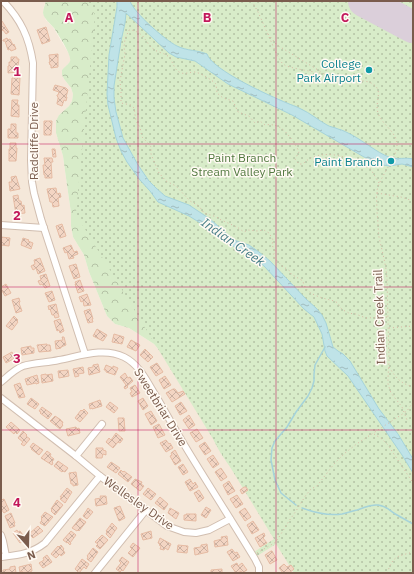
<svg xmlns="http://www.w3.org/2000/svg" width="414" height="574" font-family="'IBM Plex Sans',sans-serif">
<style>
.residential{fill:#f5e8da}
.forest{fill:url(#forest-crowns)}
.park{fill:url(#park-dots)}
.water{fill:url(#water-ripples);stroke:#a5d3da}
.lines{fill:none;stroke-linecap:round;stroke-linejoin:round}
.stream{stroke:#a5d3da;stroke-width:1.5}
.runway{stroke:#dbcfda;stroke-width:32}
.building{fill:url(#building-cross-hatch);stroke:#e6bba3}
.minor-casing{stroke:#d1beb0;stroke-width:8}
.path{stroke:#d9b8a5;stroke-width:1;stroke-dasharray:1 3;stroke-linecap:butt}
.minor{stroke:#fff;stroke-width:6}
.grid{fill:none;stroke:#c2185b;stroke-width:1;stroke-opacity:0.55}
.culture-dot{fill:#0f9aa8;stroke:#fffaf3;stroke-width:1.5}
.labels{text-anchor:middle;dominant-baseline:central;stroke-width:3;stroke-linejoin:round;paint-order:stroke}
.culture-label{font-size:12px;fill:#0d838f;stroke:#fffaf3;text-anchor:end}
.street-label{font-size:12px;fill:#7a5c4d;stroke:#fffaf3}
.park-label{font-size:12px;fill:#537a41;stroke:#fffaf3}
.water-label{font-size:13px;font-style:italic;fill:#437c86;stroke:#fffaf3}
.grid-label{font-size:13px;text-anchor:middle;font-weight:bold;fill:#c2185b;stroke:#fffaf3;stroke-width:3;stroke-linejoin:round;paint-order:stroke}
</style>
<defs>
<pattern id="forest-crowns" width="20" height="18" patternUnits="userSpaceOnUse"><rect width="20" height="18" fill="#d8ecc9"/><path d="M2 6a3 3 0 1 1 6 0M12 15a3 3 0 1 1 6 0" fill="none" stroke="#b4c2a5"/></pattern>
<pattern id="park-dots" width="8" height="8" patternUnits="userSpaceOnUse"><rect width="8" height="8" fill="#d8ecc9"/><path d="M2 2h.1M6 6h.1" fill="none" stroke="#b4c2a5" stroke-width="1.8" stroke-linecap="round"/></pattern>
<pattern id="water-ripples" width="26" height="14" patternUnits="userSpaceOnUse"><rect width="26" height="14" fill="#bfe3e8"/><path d="M2 4q2-2 4 0t4 0M15 11q2-2 4 0t4 0" fill="none" stroke="#a0bbbe"/></pattern>
<pattern id="building-cross-hatch" width="8" height="8" patternUnits="userSpaceOnUse"><rect width="8" height="8" fill="#f3d5c3"/><path d="M0 0l8 8M0 8l8-8" fill="none" stroke="#cab0a1"/></pattern>
</defs>
<rect width="100%" height="100%" fill="#fdf6ec"/>
<!-- residential -->
<polygon class="residential" points="1,1 46,1 44,6 43,13 46,20 53,27 69,54 70,58 70,62 62,70 62,75 64,79 71,88 73,94 72,101 69,106 59,115 56,133 63,156 65,171 71,213 71,226 73,237 84,255 89,272 107,316 115,324 129,328 154,344 165,357 234,472 302,573 1,573"/>
<!-- forest -->
<path class="forest" d="M46,1H115L234,472C225,460 216,448 211,433L165,357L154,344L129,328L115,324L107,316L89,272L84,255L73,237L71,226V213L65,171L63,156L56,133V121L59,115L69,106L72,101L73,94L71,88L64,79L62,75V70C64,67 69,64 70,61C72,55 57,33 54,28C50,23 44,19 43,13C43,9 45,4 46,1Z"/>
<!-- park -->
<polygon class="park" points="87,1 413,1 413,573 294,573 276,544 257,556 254,552 274,539 77,216 76,212 95,15"/>
<!-- water -->
<path class="water" d="M117,1H130C134,13 165,40 177,46C187,51 198,50 207,54C212,70 270,96 287,103C291,105 296,106 301,109C310,113 318,120 327,125C330,127 334,127 338,129C343,130 348,133 352,135C365,142 376,152 389,157C398,160 405,157 413,159V167L402,164L389,166L383,165L364,157L292,115L228,84L195,61L176,57L169,53L126,13L125,23L121,41L114,86V98L116,112L123,138L138,165L149,181L156,188L165,196L189,205L210,219L234,240L249,245L259,252L270,261L306,299L316,308L322,315L326,323L333,347L338,351L343,354L350,361L379,409L398,434L413,459V473L402,455L348,376L327,356L325,351L322,334L314,317L304,309L264,266L253,258L228,243L210,229L189,216L158,202L150,191L140,180L127,162L121,151L116,138L108,105L107,94L109,55L117,7Z"/>
<g class="lines">
<!-- stream -->
<g class="stream">
<polyline points="296,505 281,493 275,480 271,460 272,448 275,441 287,427 296,412 308,396 312,388 314,381 314,374 315,365 325,347"/>
<path d="M302,508C313,512 329,516 342,514C347,513 352,511 357,510C365,508 368,504 378,505C389,507 388,510 397,515C402,518 408,521 413,524"/>
</g>
<!-- runway -->
<polyline class="runway" points="364,1 413,27"/>
</g>
<!-- building -->
<g class="building">
<polygon points="2,21 9,32 6,34 3,30 1,31 1,22"/>
<polygon points="46,27 50,41 42,44 37,30"/>
<polygon points="7,38 8,40 10,39 13,45 14,44 16,49 11,51 10,49 8,50 5,41 3,41 3,40"/>
<polygon points="58,54 58,67 51,68 51,65 50,65 49,62 50,62 49,55"/>
<polygon points="11,57 17,57 17,59 19,59 17,72 8,73 8,66 9,66 9,62 11,62"/>
<polygon points="12,78 20,78 19,95 11,94"/>
<polygon points="55,85 66,88 68,90 66,97 67,97 66,101 64,100 62,106 57,104 57,103 58,99 58,97 57,96 57,95 58,95 59,92 53,90"/>
<polygon points="12,100 18,100 17,105 19,105 19,117 11,116"/>
<polygon points="44,121 52,121 51,135 44,135"/>
<polygon points="11,124 16,124 16,133 18,133 18,138 8,138 8,129 11,129"/>
<polygon points="10,143 16,143 16,148 17,148 16,161 9,161 9,149 10,149"/>
<polygon points="52,149 55,149 56,157 53,157"/>
<polygon points="44,158 52,158 53,162 51,162 52,178 45,178 45,175 44,175 43,165 45,165"/>
<polygon points="16,176 20,189 10,191 9,182 12,182 11,177"/>
<polygon points="56,188 57,194 60,193 61,197 58,198 59,206 53,207 52,202 50,202 47,189"/>
<polygon points="18,195 19,201 21,201 22,206 24,205 25,213 16,214 13,196"/>
<polygon points="62,224 66,236 60,238 56,226"/>
<polygon points="1,237 10,238 9,246 1,245"/>
<polygon points="23,238 29,240 28,241 33,243 31,249 21,245"/>
<polygon points="71,245 74,252 77,251 78,254 73,256 74,258 69,259 67,252 65,253 63,248"/>
<polygon points="40,258 45,271 38,274 36,268 33,270 31,266 35,264 34,260"/>
<polygon points="76,264 80,277 74,279 69,266"/>
<polygon points="46,274 50,286 45,288 42,284 40,285 38,281 41,280 40,276"/>
<polygon points="80,280 84,291 78,293 75,284 76,284 75,282"/>
<polygon points="6,284 11,293 5,296 1,289 1,287"/>
<polygon points="52,291 55,300 49,302 45,293"/>
<polygon points="87,294 91,305 84,306 83,301 81,302 79,297"/>
<polygon points="19,298 20,302 19,303 22,311 16,313 12,300"/>
<polygon points="56,304 59,317 55,318 54,315 52,315 50,309 49,310 48,306"/>
<polygon points="90,309 93,319 92,319 93,322 88,323 84,311"/>
<polygon points="14,316 18,320 17,321 18,322 12,330 6,326"/>
<polygon points="60,319 64,331 60,333 59,330 57,331 54,321"/>
<polygon points="97,329 107,335 103,341 93,336"/>
<polygon points="114,334 124,337 122,344 112,342"/>
<polygon points="62,337 64,337 66,345 61,347 61,348 56,349 55,341 63,340"/>
<polygon points="131,340 140,345 136,351 127,347"/>
<polygon points="47,344 47,345 50,345 51,351 39,352 37,345"/>
<polygon points="31,346 31,348 34,348 34,353 22,355 21,348"/>
<polygon points="145,349 153,357 148,362 140,355"/>
<polygon points="12,352 13,354 15,353 17,357 6,363 3,357"/>
<polygon points="157,363 163,372 156,376 150,367"/>
<polygon points="98,364 100,372 89,375 88,368 93,367 93,365"/>
<polygon points="106,365 113,368 113,366 118,368 115,375 106,372 106,370 104,370"/>
<polygon points="83,367 84,373 78,374 79,376 75,377 73,369"/>
<polygon points="68,370 69,376 59,378 58,371"/>
<polygon points="125,373 128,378 130,377 133,381 127,386 128,387 125,389 124,387 126,385 120,377"/>
<polygon points="46,374 46,375 52,374 53,381 42,383 41,375"/>
<polygon points="37,375 39,383 36,384 36,383 27,385 25,379"/>
<polygon points="165,376 171,385 164,389 159,380"/>
<polygon points="20,383 25,397 19,398 14,385"/>
<polygon points="135,385 140,393 132,397 130,393 132,392 130,388"/>
<polygon points="173,389 175,389 178,393 183,391 185,394 172,402 166,393"/>
<polygon points="31,398 39,404 35,409 27,404"/>
<polygon points="143,398 148,406 143,410 138,401"/>
<polygon points="100,400 102,406 92,409 92,408 90,409 89,404"/>
<polygon points="110,402 118,408 114,413 106,407"/>
<polygon points="181,402 187,411 180,415 175,406"/>
<polygon points="42,407 52,414 48,419 40,413 41,412 39,411"/>
<polygon points="84,409 88,413 80,422 75,418 81,410 82,411"/>
<polygon points="151,411 157,421 151,425 145,414"/>
<polygon points="189,415 195,425 189,429 183,420"/>
<polygon points="55,416 61,420 61,421 63,422 62,424 63,425 60,429 50,421"/>
<polygon points="118,418 124,418 125,431 119,431"/>
<polygon points="11,422 20,430 17,434 15,432 14,434 6,427"/>
<polygon points="159,424 165,435 158,438 153,427"/>
<polygon points="76,427 77,429 79,428 80,433 68,436 66,429"/>
<polygon points="197,429 203,438 196,442 190,433"/>
<polygon points="23,431 27,435 26,436 30,439 24,446 21,444 23,442 18,438"/>
<polygon points="116,433 123,439 120,443 118,442 113,448 106,442 109,438 111,440"/>
<polygon points="166,440 169,444 170,443 173,448 166,452 160,443"/>
<polygon points="205,442 211,451 205,455 199,446"/>
<polygon points="33,443 43,450 39,455 31,449 32,448 30,447"/>
<polygon points="96,448 103,448 103,450 106,451 106,455 103,454 102,458 96,458"/>
<polygon points="175,450 181,461 175,465 170,456 172,455 171,453"/>
<polygon points="47,451 51,454 50,456 54,459 52,462 53,463 52,465 41,458"/>
<polygon points="213,455 219,464 213,468 207,459"/>
<polygon points="58,461 68,468 65,472 63,471 62,472 54,466"/>
<polygon points="111,462 120,468 116,473 107,467"/>
<polygon points="183,464 188,472 183,475 178,467"/>
<polygon points="221,468 227,477 221,481 215,472"/>
<polygon points="121,470 123,472 124,471 132,477 128,482 118,474"/>
<polygon points="76,472 78,485 73,486 73,484 71,484 69,473"/>
<polygon points="135,479 142,482 141,484 144,486 140,491 131,484"/>
<polygon points="190,479 193,484 195,482 198,487 190,491 185,482"/>
<polygon points="229,481 235,491 228,495 223,485"/>
<polygon points="244,487 246,487 248,490 242,494 240,490"/>
<polygon points="67,488 72,492 65,503 60,499 62,497 60,497"/>
<polygon points="148,488 156,494 151,500 143,494"/>
<polygon points="199,490 204,498 199,502 194,493"/>
<polygon points="237,495 243,504 236,508 230,499"/>
<polygon points="100,496 106,496 107,504 96,506 95,499 101,498"/>
<polygon points="160,497 168,504 164,510 155,503"/>
<polygon points="4,499 9,510 4,513 1,509 1,500"/>
<polygon points="57,500 63,505 55,515 51,511 52,510 51,509"/>
<polygon points="120,506 125,518 119,521 114,508"/>
<polygon points="206,507 211,510 206,518 201,515"/>
<polygon points="88,508 93,512 87,519 83,516"/>
<polygon points="170,508 179,513 176,519 168,513"/>
<polygon points="245,508 251,517 245,521 239,512"/>
<polygon points="45,512 53,517 45,526 40,523 42,520 41,519 42,518 41,517"/>
<polygon points="11,513 15,523 14,524 15,526 10,528 5,516"/>
<polygon points="186,514 196,514 196,521 184,520 184,515 186,515"/>
<polygon points="80,518 86,522 79,531 78,530 77,531 72,528"/>
<polygon points="253,521 259,530 252,534 247,525"/>
<polygon points="112,523 117,528 110,538 106,534 107,532 106,531"/>
<polygon points="38,526 43,531 33,538 29,534"/>
<polygon points="17,530 18,532 20,531 26,539 20,543 13,533"/>
<polygon points="71,531 76,535 70,543 71,543 70,545 68,543 68,542 67,543 63,540"/>
<polygon points="151,531 152,538 143,540 141,534"/>
<polygon points="264,533 265,536 263,538 267,543 260,547 255,538"/>
<polygon points="102,535 108,540 100,549 96,546 98,544 95,542"/>
<polygon points="227,536 228,545 215,547 214,541 222,539 221,537"/>
<polygon points="160,538 171,544 168,550 165,548 164,550 160,549 161,546 159,545 160,544 158,543"/>
<polygon points="133,543 140,548 133,557 128,553 132,549 130,547"/>
<polygon points="207,544 208,552 195,555 194,548 201,547 201,545"/>
<polygon points="61,545 64,549 63,550 65,553 61,556 60,554 56,558 51,554 58,546 59,547"/>
<polygon points="178,545 188,546 187,553 177,552"/>
<polygon points="93,548 98,552 91,562 87,559 88,557 87,556"/>
<polygon points="232,549 235,553 237,552 240,557 233,561 227,552"/>
<polygon points="271,551 272,551 277,560 270,564 265,555"/>
<polygon points="47,555 52,562 43,568 39,563 44,560 43,558"/>
<polygon points="122,557 129,562 123,571 122,570 120,572 116,569 121,563 119,561"/>
<polygon points="82,559 89,564 86,569 84,567 79,573 75,569"/>
<polygon points="237,563 238,566 242,563 247,570 242,573 241,571 238,573 236,573 231,566"/>
<polygon points="31,564 32,571 28,573 28,572 23,573 22,571 20,572 19,567"/>
<polygon points="284,564 287,567 291,565 294,569 289,573 283,573 279,568"/>
<polygon points="15,566 16,573 3,573 3,570 10,569 10,567"/>
<polygon points="222,569 222,573 211,573 211,570"/>
</g>
<g class="lines">
<!-- minor casing -->
<g class="minor-casing">
<g id="minor">
<path d="M3,1C21,20 29,37 33,63L31,160L32,182L34,193L41,219L85,354"/>
<polyline points="1,225 44,228"/>
<path d="M1,382C8,376 15,369 23,366C35,362 47,363 59,360C80,356 104,347 124,357C140,365 147,382 156,396C166,413 175,430 185,446C208,484 232,521 255,559L259,567V573"/>
<polyline points="1,398 76,456 100,476 167,526 184,532 196,533 209,530 230,519"/>
<polyline points="76,456 102,424"/>
<polyline points="1,535 3,541 6,556"/>
<path d="M1,557C18,555 31,554 45,543L100,476"/>
<polyline points="95,573 146,510"/>
</g>
</g>
<!-- path -->
<g class="path">
<path d="M252,1L259,14L277,55L282,63L286,66L298,69L369,82C386,89 374,100 378,113C382,125 396,131 397,144C398,157 379,177 377,191C376,198 377,205 377,212C378,220 378,229 379,237C382,251 386,264 387,279L389,360L388,378V384L391,393L402,407L407,420"/>
<polyline points="268,34 277,45 323,73"/>
<path d="M379,183L370,168C366,167 361,167 357,166C354,164 351,160 347,158C333,153 314,152 303,164H299L295,159L299,152C297,146 287,132 281,128C276,125 271,124 265,125L260,121L255,123L249,116L238,112L233,101L223,98L217,93L216,84C212,80 201,73 195,72C189,72 184,75 179,72C174,69 173,62 169,57C165,53 159,53 155,50C145,44 147,36 135,31C130,30 135,30 129,30L125,39L124,47L125,54L120,81L121,92V103L131,105L134,108L136,121L140,127L142,137L148,143L151,147V154L159,173L166,181L176,186L190,201L199,206L204,213L217,217L219,219L237,227L244,232L248,230L257,231L264,230L269,233L273,240L272,245L275,251L273,256L282,266L290,271L291,274L303,281C305,294 319,297 330,300C334,301 332,300 336,302C339,303 339,307 342,309C344,311 348,312 350,314L353,313L366,318L388,317"/>
<polyline points="377,193 401,197 413,201"/>
<polyline points="389,328 413,326"/>
<path d="M389,367C396,378 400,383 413,387"/>
<polyline points="374,434 382,439 388,445 413,483"/>
<polyline points="257,553 276,542 289,521 296,511 306,495 311,489 317,486 334,464 345,453 358,443 404,413 407,411 413,402"/>
<path d="M387,573C394,555 396,557 413,552"/>
</g>
<!-- minor -->
<use href="#minor" class="minor"/>
</g>
<!-- grid -->
<path class="grid" d="M138,1V573M276,1V573M1,144H413M1,287H413M1,430H413"/>
<!-- markers -->
<g class="culture-dot">
<circle cx="369" cy="70" r="4"/>
<circle cx="391" cy="161" r="4"/>
</g>
<g class="labels">
<!-- culture labels -->
<g class="culture-label">
<text x="361" y="63">College<tspan x="361" dy="14">Park Airport</tspan></text>
<text x="383" y="161">Paint Branch</text>
</g>
<!-- street labels -->
<g class="street-label">
<text transform="translate(33 141) rotate(-90)">Radcliffe Drive</text>
<text transform="translate(379 317) rotate(-92)">Indian Creek Trail</text>
<text transform="translate(161 407) rotate(58)">Sweetbriar Drive</text>
<text transform="translate(139 503) rotate(35)">Wellesley Drive</text>
</g>
<!-- park labels -->
<g class="park-label">
<text x="242" y="157">Paint Branch<tspan x="242" dy="14">Stream Valley Park</tspan></text>
</g>
<!-- water labels -->
<g class="water-label">
<text transform="translate(233 242) rotate(35)">Indian Creek</text>
</g>
</g>
<g class="grid-label">
<text x="69" y="22">A</text>
<text x="207" y="22">B</text>
<text x="345" y="22">C</text>
<text x="17" y="76">1</text>
<text x="17" y="220">2</text>
<text x="17" y="363">3</text>
<text x="17" y="507">4</text>
</g>
<!-- border -->
<rect width="414" height="574" fill="none" stroke="#7a5c4d" stroke-width="4"/>
<!-- north arrow -->
<g transform="translate(28 546) rotate(160)" stroke="#fffaf3" stroke-width="3" paint-order="stroke">
<path d="M0-3L7 15L0 10L-7 15Z" fill="#7a5c4d"/>
<text y="-6" font-size="11" font-weight="bold" text-anchor="middle" fill="#7a5c4d">N</text>
</g>
</svg>
